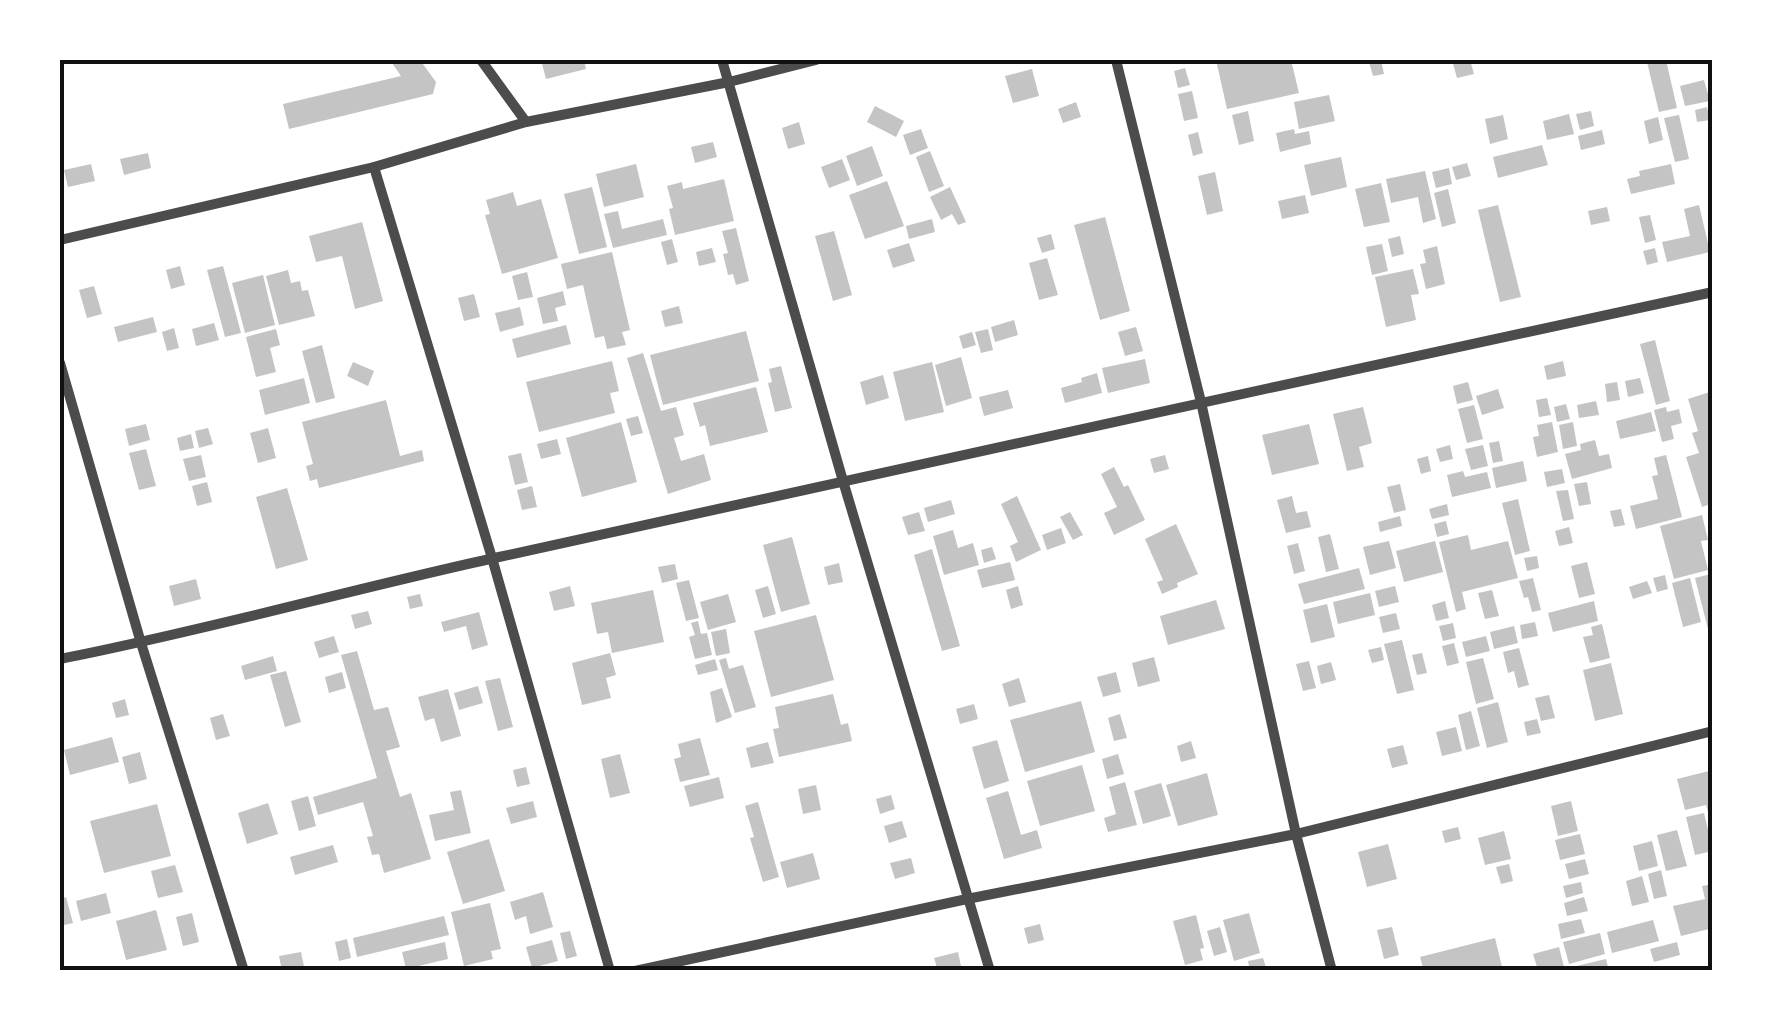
<svg xmlns="http://www.w3.org/2000/svg" width="1773" height="1031" font-family="'Open Sans',sans-serif">
<style>
.building{fill:#c4c4c4}
.lines{fill:none;stroke-linecap:round;stroke-linejoin:round}
.minor{stroke:#4c4c4c;stroke-width:10}
.neatline{fill:none;stroke:#111;stroke-width:4}
</style>
<rect width="100%" height="100%" fill="#fff"/>
<!-- building -->
<g class="building">
<polygon points="390,60 420,60 436,82 433,94 289,129 283,104 401,76"/>
<polygon points="541,60 584,60 586,69 546,79"/>
<polygon points="1216,60 1291,60 1299,93 1227,109"/>
<polygon points="1381,60 1384,74 1373,76 1369,62"/>
<polygon points="1452,60 1470,60 1474,74 1457,78"/>
<polygon points="1654,60 1666,60 1677,108 1659,112 1647,62"/>
<polygon points="1185,68 1190,85 1178,88 1174,71"/>
<polygon points="1032,69 1039,96 1013,103 1005,76"/>
<polygon points="1704,80 1710,101 1685,106 1680,86"/>
<polygon points="1192,91 1198,118 1184,121 1178,94"/>
<polygon points="1329,95 1335,121 1299,129 1294,102"/>
<polygon points="1076,102 1081,117 1063,123 1058,109"/>
<polygon points="875,106 904,121 896,137 867,122"/>
<polygon points="1707,107 1710,120 1697,122 1695,110"/>
<polygon points="1248,111 1254,141 1239,145 1232,115"/>
<polygon points="1591,111 1594,126 1580,130 1576,114"/>
<polygon points="1569,114 1574,134 1547,140 1543,121"/>
<polygon points="1503,115 1508,139 1490,144 1485,119"/>
<polygon points="1679,115 1689,159 1675,162 1664,118"/>
<polygon points="1658,117 1663,140 1649,144 1644,121"/>
<polygon points="799,122 805,144 788,149 782,128"/>
<polygon points="921,129 928,148 910,155 903,135"/>
<polygon points="1294,129 1295,134 1309,131 1311,144 1280,152 1276,133"/>
<polygon points="1602,130 1605,144 1581,150 1578,136"/>
<polygon points="1198,132 1203,153 1193,156 1188,135"/>
<polygon points="713,142 717,157 695,163 691,147"/>
<polygon points="1542,145 1548,165 1498,178 1493,157"/>
<polygon points="872,146 883,176 857,186 846,156"/>
<polygon points="930,151 944,186 929,192 916,157"/>
<polygon points="148,153 151,168 124,175 120,159"/>
<polygon points="1341,157 1347,187 1311,196 1304,165"/>
<polygon points="842,159 850,180 829,188 821,167"/>
<polygon points="1467,163 1471,176 1456,180 1452,167"/>
<polygon points="91,164 95,181 68,187 64,170"/>
<polygon points="636,164 644,197 604,207 596,174"/>
<polygon points="1671,164 1675,184 1631,194 1627,179 1640,176 1639,171"/>
<polygon points="1449,168 1452,184 1436,188 1432,172"/>
<polygon points="1425,171 1436,219 1423,223 1418,197 1391,203 1386,179"/>
<polygon points="1215,172 1223,211 1207,215 1198,176"/>
<polygon points="724,179 734,221 675,235 669,209 673,208 667,186 682,182 683,189"/>
<polygon points="887,181 904,226 865,239 849,195"/>
<polygon points="1381,183 1390,222 1364,227 1355,189"/>
<polygon points="592,187 607,247 579,254 564,194"/>
<polygon points="950,187 966,222 958,225 952,214 941,220 930,197"/>
<polygon points="1448,189 1456,223 1442,227 1434,193"/>
<polygon points="513,192 517,206 541,199 558,258 502,274 485,215 490,214 486,200"/>
<polygon points="1305,195 1309,213 1282,219 1278,201"/>
<polygon points="1498,205 1521,297 1500,302 1478,210"/>
<polygon points="1699,205 1710,252 1667,262 1662,242 1690,236 1684,209"/>
<polygon points="1607,207 1610,221 1591,225 1588,211"/>
<polygon points="618,211 622,229 663,219 667,235 613,248 604,214"/>
<polygon points="1650,215 1656,240 1645,243 1639,217"/>
<polygon points="1105,217 1130,311 1100,320 1074,225"/>
<polygon points="932,219 935,232 909,239 906,226"/>
<polygon points="362,222 383,301 355,309 342,256 316,262 309,236"/>
<polygon points="736,228 749,281 736,285 733,274 728,275 723,254 728,253 722,231"/>
<polygon points="834,231 852,295 833,301 815,236"/>
<polygon points="1051,234 1055,249 1042,253 1037,238"/>
<polygon points="1400,236 1404,254 1392,257 1388,239"/>
<polygon points="672,239 678,262 667,265 661,242"/>
<polygon points="909,243 915,261 893,268 887,250"/>
<polygon points="1382,244 1388,271 1372,275 1366,247"/>
<polygon points="1437,246 1445,284 1426,289 1420,264 1426,263 1423,250"/>
<polygon points="712,248 716,262 699,266 696,252"/>
<polygon points="1655,248 1658,262 1647,265 1643,251"/>
<polygon points="612,252 630,330 622,332 626,345 607,349 604,336 595,338 583,285 567,289 561,264"/>
<polygon points="1047,258 1058,295 1039,300 1029,263"/>
<polygon points="180,266 185,285 171,289 166,270"/>
<polygon points="223,266 241,333 225,337 207,270"/>
<polygon points="1413,269 1419,294 1411,295 1416,320 1386,327 1375,277"/>
<polygon points="288,270 291,283 300,281 302,291 308,290 315,316 279,325 266,276"/>
<polygon points="527,272 533,297 518,300 512,276"/>
<polygon points="263,275 275,325 245,333 232,283"/>
<polygon points="94,286 102,314 87,318 79,290"/>
<polygon points="563,291 566,305 555,308 558,321 543,324 537,298"/>
<polygon points="474,294 480,317 464,321 458,298"/>
<polygon points="679,306 683,323 665,327 661,311"/>
<polygon points="520,307 524,325 500,332 495,313"/>
<polygon points="153,317 157,332 118,342 114,327"/>
<polygon points="1014,320 1018,335 995,342 991,327"/>
<polygon points="214,323 219,340 196,346 192,329"/>
<polygon points="566,325 571,344 517,358 512,339"/>
<polygon points="1136,327 1143,351 1125,356 1118,332"/>
<polygon points="174,328 179,348 167,351 162,332"/>
<polygon points="276,329 280,345 270,348 276,372 256,377 246,337"/>
<polygon points="988,329 993,350 981,353 975,332"/>
<polygon points="746,331 759,381 663,405 650,355"/>
<polygon points="972,332 976,345 963,349 959,336"/>
<polygon points="1655,340 1670,401 1656,405 1640,344"/>
<polygon points="322,345 335,398 316,403 302,351"/>
<polygon points="643,353 661,411 676,407 684,435 674,438 681,461 704,454 711,480 668,494 627,358"/>
<polygon points="961,357 972,398 946,406 935,365"/>
<polygon points="1145,359 1150,383 1108,393 1102,368"/>
<polygon points="612,361 619,391 610,393 615,413 539,432 526,382"/>
<polygon points="1563,361 1566,376 1547,380 1544,366"/>
<polygon points="353,362 374,371 368,386 347,376"/>
<polygon points="932,362 944,412 905,421 893,372"/>
<polygon points="781,366 792,408 775,412 768,383 772,382 769,369"/>
<polygon points="1097,373 1102,393 1065,403 1061,388 1082,382 1081,378"/>
<polygon points="883,375 889,398 866,405 860,382"/>
<polygon points="304,378 310,403 265,415 259,390"/>
<polygon points="1640,378 1644,393 1628,397 1625,381"/>
<polygon points="1468,382 1473,400 1457,404 1453,386"/>
<polygon points="1617,382 1620,400 1607,402 1605,384"/>
<polygon points="756,387 768,432 710,446 705,425 700,427 693,403"/>
<polygon points="1498,389 1504,408 1482,415 1476,396"/>
<polygon points="1008,390 1013,408 984,416 979,397"/>
<polygon points="1713,391 1713,503 1702,507 1686,457 1699,453 1692,433 1698,431 1688,399"/>
<polygon points="1547,398 1551,415 1539,417 1536,400"/>
<polygon points="386,400 400,456 422,450 424,461 319,488 317,479 310,481 306,466 313,464 302,422"/>
<polygon points="1596,401 1599,415 1579,418 1577,405"/>
<polygon points="1566,404 1570,419 1557,422 1554,407"/>
<polygon points="1474,405 1483,439 1467,443 1458,409"/>
<polygon points="1363,407 1372,443 1359,447 1364,467 1347,471 1333,414"/>
<polygon points="1666,407 1667,412 1679,409 1682,423 1671,426 1674,439 1662,442 1654,410"/>
<polygon points="1651,412 1656,431 1620,439 1616,421"/>
<polygon points="638,416 643,433 631,436 626,419"/>
<polygon points="621,422 637,482 582,497 566,438"/>
<polygon points="1552,422 1558,452 1537,457 1533,437 1539,436 1537,425"/>
<polygon points="1573,422 1577,446 1563,449 1559,425"/>
<polygon points="146,424 150,440 129,446 125,429"/>
<polygon points="1309,424 1319,464 1272,475 1262,435"/>
<polygon points="208,428 213,444 199,448 195,431"/>
<polygon points="268,428 276,458 258,463 250,433"/>
<polygon points="191,434 194,448 180,451 177,438"/>
<polygon points="557,439 561,454 541,459 537,444"/>
<polygon points="1595,440 1599,456 1609,454 1612,468 1572,479 1565,454 1581,450 1580,444"/>
<polygon points="1499,441 1503,461 1493,463 1489,443"/>
<polygon points="1450,445 1453,459 1440,462 1436,449"/>
<polygon points="1483,445 1488,466 1471,470 1465,449"/>
<polygon points="146,449 156,486 139,490 129,453"/>
<polygon points="521,453 528,482 515,485 508,456"/>
<polygon points="201,455 206,477 189,481 183,459"/>
<polygon points="1165,455 1169,469 1154,473 1150,459"/>
<polygon points="1666,455 1682,517 1636,529 1630,506 1658,499 1652,476 1658,475 1654,458"/>
<polygon points="1428,456 1431,471 1421,474 1417,459"/>
<polygon points="1523,461 1527,481 1496,488 1492,468"/>
<polygon points="1114,467 1124,487 1128,485 1145,520 1114,535 1104,513 1117,507 1101,474"/>
<polygon points="1562,469 1565,483 1547,487 1544,472"/>
<polygon points="1463,471 1465,477 1487,472 1491,488 1452,497 1447,475"/>
<polygon points="207,482 212,502 197,506 192,486"/>
<polygon points="1587,482 1591,504 1579,506 1574,484"/>
<polygon points="1400,484 1406,510 1394,513 1387,487"/>
<polygon points="532,486 537,507 522,510 517,490"/>
<polygon points="287,488 308,560 276,569 256,497"/>
<polygon points="1568,490 1574,519 1563,521 1556,491"/>
<polygon points="1017,496 1041,550 1016,562 1010,546 1018,542 1001,504"/>
<polygon points="1292,496 1296,513 1307,511 1311,527 1286,533 1277,500"/>
<polygon points="1518,499 1530,551 1515,555 1502,503"/>
<polygon points="951,500 955,514 928,522 924,508"/>
<polygon points="1447,504 1449,515 1432,519 1429,509"/>
<polygon points="1621,509 1625,525 1614,527 1610,511"/>
<polygon points="919,512 925,531 908,535 902,517"/>
<polygon points="1070,512 1083,535 1073,540 1060,517"/>
<polygon points="1702,515 1708,540 1701,541 1708,570 1674,579 1660,526"/>
<polygon points="1400,516 1402,526 1380,532 1378,522"/>
<polygon points="1446,521 1449,534 1437,537 1434,524"/>
<polygon points="1176,524 1198,574 1177,583 1178,587 1162,594 1157,582 1163,580 1145,539"/>
<polygon points="1569,527 1573,543 1559,546 1555,531"/>
<polygon points="1061,528 1066,543 1047,550 1042,535"/>
<polygon points="953,530 958,548 973,543 979,565 944,575 933,536"/>
<polygon points="1330,534 1339,569 1326,572 1318,537"/>
<polygon points="1468,535 1471,550 1508,541 1518,578 1462,592 1466,609 1456,612 1439,542"/>
<polygon points="792,537 810,604 781,612 763,545"/>
<polygon points="1389,541 1396,568 1370,575 1363,547"/>
<polygon points="1435,541 1443,572 1404,582 1396,551"/>
<polygon points="1298,543 1305,571 1294,574 1287,546"/>
<polygon points="992,547 996,559 984,563 981,550"/>
<polygon points="932,549 960,646 942,651 914,555"/>
<polygon points="1537,556 1539,568 1527,571 1524,558"/>
<polygon points="1010,562 1015,580 982,588 977,570"/>
<polygon points="1587,562 1595,594 1579,598 1571,566"/>
<polygon points="839,563 843,582 828,585 824,567"/>
<polygon points="675,564 678,579 662,583 658,567"/>
<polygon points="1359,568 1365,589 1304,604 1298,584"/>
<polygon points="1711,574 1713,636 1710,637 1695,578"/>
<polygon points="1665,575 1668,589 1657,592 1653,578"/>
<polygon points="1533,578 1541,610 1532,612 1528,597 1524,598 1519,581"/>
<polygon points="1690,578 1701,622 1683,627 1672,583"/>
<polygon points="196,579 201,599 174,606 169,586"/>
<polygon points="689,580 699,618 686,621 676,583"/>
<polygon points="1647,581 1652,593 1633,599 1629,587"/>
<polygon points="570,586 575,606 554,611 549,592"/>
<polygon points="768,586 776,614 763,618 755,590"/>
<polygon points="1018,586 1023,605 1011,609 1006,590"/>
<polygon points="1395,586 1399,602 1379,607 1375,591"/>
<polygon points="653,590 664,642 612,653 608,632 597,634 591,603"/>
<polygon points="1492,590 1499,616 1485,619 1478,593"/>
<polygon points="1370,593 1375,615 1338,624 1333,602"/>
<polygon points="420,594 423,606 410,609 407,597"/>
<polygon points="728,594 736,622 708,630 700,602"/>
<polygon points="1216,600 1225,629 1168,645 1160,616"/>
<polygon points="1445,601 1449,618 1436,621 1432,605"/>
<polygon points="1594,601 1598,621 1553,632 1548,613"/>
<polygon points="1327,604 1335,637 1311,643 1303,610"/>
<polygon points="368,611 372,624 355,629 351,615"/>
<polygon points="479,612 488,645 472,650 466,626 444,632 441,622"/>
<polygon points="1396,613 1400,629 1383,633 1379,617"/>
<polygon points="816,615 834,680 771,697 754,631"/>
<polygon points="698,621 701,634 707,633 712,655 695,659 689,637 695,635 691,623"/>
<polygon points="1535,622 1538,636 1522,639 1520,625"/>
<polygon points="1453,623 1456,638 1443,641 1439,626"/>
<polygon points="1602,624 1610,658 1590,663 1583,637 1593,635 1591,627"/>
<polygon points="1514,626 1518,643 1494,649 1490,632"/>
<polygon points="726,629 730,653 716,656 711,632"/>
<polygon points="334,636 339,652 319,658 314,642"/>
<polygon points="1486,636 1490,651 1466,657 1462,642"/>
<polygon points="1402,640 1414,690 1397,694 1384,644"/>
<polygon points="1454,643 1459,663 1447,666 1442,646"/>
<polygon points="1381,647 1384,660 1372,663 1368,650"/>
<polygon points="1519,648 1529,685 1518,688 1514,671 1508,673 1503,652"/>
<polygon points="357,651 374,710 388,707 400,747 386,751 400,797 411,793 431,859 384,873 379,854 372,855 367,837 373,836 363,802 318,815 313,797 377,778 341,655"/>
<polygon points="610,653 616,675 606,678 611,698 582,705 572,663"/>
<polygon points="1422,653 1427,673 1417,675 1412,655"/>
<polygon points="273,656 277,671 245,680 241,666"/>
<polygon points="1154,657 1160,681 1138,687 1132,663"/>
<polygon points="726,658 729,669 743,665 756,707 735,713 719,660"/>
<polygon points="1483,658 1494,699 1476,704 1466,662"/>
<polygon points="715,659 718,670 698,675 695,665"/>
<polygon points="1309,661 1316,688 1303,691 1296,664"/>
<polygon points="1331,662 1336,680 1321,684 1317,666"/>
<polygon points="1611,663 1623,714 1595,721 1583,670"/>
<polygon points="286,671 301,722 285,727 270,675"/>
<polygon points="342,672 346,688 329,693 325,677"/>
<polygon points="1116,672 1121,692 1103,697 1097,677"/>
<polygon points="500,678 513,727 498,731 485,681"/>
<polygon points="1019,678 1026,702 1009,707 1002,684"/>
<polygon points="478,686 483,703 459,710 454,693"/>
<polygon points="722,688 732,717 716,723 710,692"/>
<polygon points="448,689 461,736 441,742 434,718 425,721 418,697"/>
<polygon points="833,694 841,725 848,723 852,741 779,757 773,729 779,728 775,707"/>
<polygon points="1549,695 1555,718 1541,721 1535,698"/>
<polygon points="125,699 129,715 116,718 112,703"/>
<polygon points="1081,701 1095,752 1025,772 1010,720"/>
<polygon points="1498,702 1508,742 1487,748 1477,708"/>
<polygon points="974,704 978,719 960,724 956,709"/>
<polygon points="1471,711 1480,746 1466,750 1458,715"/>
<polygon points="223,714 230,736 216,740 210,718"/>
<polygon points="1120,714 1127,738 1114,741 1108,718"/>
<polygon points="1537,719 1541,733 1527,736 1524,722"/>
<polygon points="1456,727 1462,751 1442,756 1436,732"/>
<polygon points="112,737 119,762 70,775 64,750"/>
<polygon points="700,738 710,775 680,782 674,759 681,757 678,744"/>
<polygon points="997,740 1009,781 984,789 972,747"/>
<polygon points="1191,741 1196,758 1181,762 1177,746"/>
<polygon points="768,742 774,763 751,768 746,748"/>
<polygon points="1403,745 1408,764 1392,768 1387,749"/>
<polygon points="140,752 147,779 129,784 122,757"/>
<polygon points="620,754 630,793 610,798 601,759"/>
<polygon points="1118,754 1124,774 1107,779 1102,759"/>
<polygon points="1082,765 1095,811 1040,826 1027,781"/>
<polygon points="526,767 530,784 517,787 513,770"/>
<polygon points="1713,770 1713,825 1712,826 1706,805 1685,810 1677,779"/>
<polygon points="1207,773 1218,815 1178,826 1166,785"/>
<polygon points="719,777 724,798 690,807 684,786"/>
<polygon points="1125,782 1137,825 1108,832 1104,818 1116,814 1109,787"/>
<polygon points="1161,783 1171,816 1143,824 1134,791"/>
<polygon points="816,785 821,810 803,814 798,789"/>
<polygon points="461,790 471,833 435,841 429,815 454,810 450,792"/>
<polygon points="1008,791 1021,835 1037,830 1042,848 1004,859 986,798"/>
<polygon points="891,795 895,809 880,814 876,799"/>
<polygon points="308,796 316,826 299,831 291,801"/>
<polygon points="533,801 537,817 511,824 506,808"/>
<polygon points="1571,801 1578,831 1558,836 1551,806"/>
<polygon points="758,802 779,877 763,882 750,838 754,837 745,806"/>
<polygon points="268,803 278,834 247,844 238,813"/>
<polygon points="157,804 171,856 104,873 90,821"/>
<polygon points="1704,813 1713,851 1695,855 1686,817"/>
<polygon points="902,821 907,837 889,843 884,826"/>
<polygon points="1458,827 1461,839 1445,843 1442,831"/>
<polygon points="1677,830 1687,866 1666,871 1657,835"/>
<polygon points="1504,831 1511,859 1485,865 1478,838"/>
<polygon points="1580,834 1585,854 1560,860 1555,840"/>
<polygon points="489,839 505,891 463,904 447,852"/>
<polygon points="1652,841 1658,866 1639,871 1633,846"/>
<polygon points="1388,844 1397,879 1367,887 1358,852"/>
<polygon points="333,845 338,862 295,875 290,857"/>
<polygon points="813,853 820,879 787,888 780,862"/>
<polygon points="911,858 915,873 895,879 890,863"/>
<polygon points="1585,859 1589,874 1569,879 1565,864"/>
<polygon points="1509,864 1513,881 1501,884 1496,867"/>
<polygon points="175,865 183,892 158,898 151,871"/>
<polygon points="1661,870 1667,896 1654,899 1648,874"/>
<polygon points="1642,876 1649,902 1632,906 1626,881"/>
<polygon points="1581,882 1583,893 1566,898 1563,886"/>
<polygon points="1713,884 1713,928 1681,936 1673,906 1705,899 1702,886"/>
<polygon points="543,892 553,927 530,934 526,916 515,920 510,902"/>
<polygon points="106,893 111,913 81,921 76,901"/>
<polygon points="66,897 73,923 60,926 60,899"/>
<polygon points="1584,897 1588,911 1567,916 1564,903"/>
<polygon points="490,903 501,949 491,951 493,959 464,966 451,912"/>
<polygon points="156,910 167,950 126,960 116,921"/>
<polygon points="192,913 199,942 183,946 176,917"/>
<polygon points="1249,913 1260,953 1234,961 1223,920"/>
<polygon points="1196,915 1204,948 1200,949 1203,960 1185,965 1173,921"/>
<polygon points="444,916 449,935 357,957 353,938"/>
<polygon points="1581,919 1585,933 1561,939 1558,924"/>
<polygon points="1653,920 1659,941 1612,953 1607,932"/>
<polygon points="1040,924 1044,940 1028,944 1024,928"/>
<polygon points="1220,927 1227,952 1214,956 1207,931"/>
<polygon points="1392,927 1399,955 1384,959 1377,930"/>
<polygon points="570,931 577,956 566,959 560,933"/>
<polygon points="1600,933 1605,954 1569,964 1563,942"/>
<polygon points="1495,938 1503,971 1424,971 1420,957"/>
<polygon points="347,939 351,958 339,961 335,942"/>
<polygon points="552,940 558,961 532,968 526,947"/>
<polygon points="445,942 448,959 406,969 402,952"/>
<polygon points="1677,942 1680,955 1654,962 1650,949"/>
<polygon points="1559,947 1565,971 1552,971 1551,967 1538,970 1533,954"/>
<polygon points="301,952 305,971 282,971 279,956"/>
<polygon points="958,952 962,971 938,971 934,958"/>
<polygon points="1263,958 1267,971 1250,971 1248,961"/>
<polygon points="1606,959 1609,971 1573,971 1572,967"/>
</g>
<g class="lines">
<!-- minor -->
<g class="minor">
<polyline points="481,60 526,122"/>
<polyline points="722,60 843,481 990,971"/>
<polyline points="1116,60 1201,402 1296,834 1332,971"/>
<polyline points="374,167 492,558 610,971"/>
<polyline points="60,240 374,167 526,122 729,82 816,60"/>
<polyline points="60,363 141,643 244,971"/>
<path d="M60,659C208,630 352,589 499,557C904,468 1308,379 1713,292"/>
<polyline points="635,971 967,899 1296,834 1713,731"/>
</g>
</g>
<!-- border -->
<rect width="1773" height="1031" fill="none" stroke="#ffffff" stroke-width="125"/>
<rect x="62" y="62" width="1648" height="906" class="neatline"/>
</svg>
